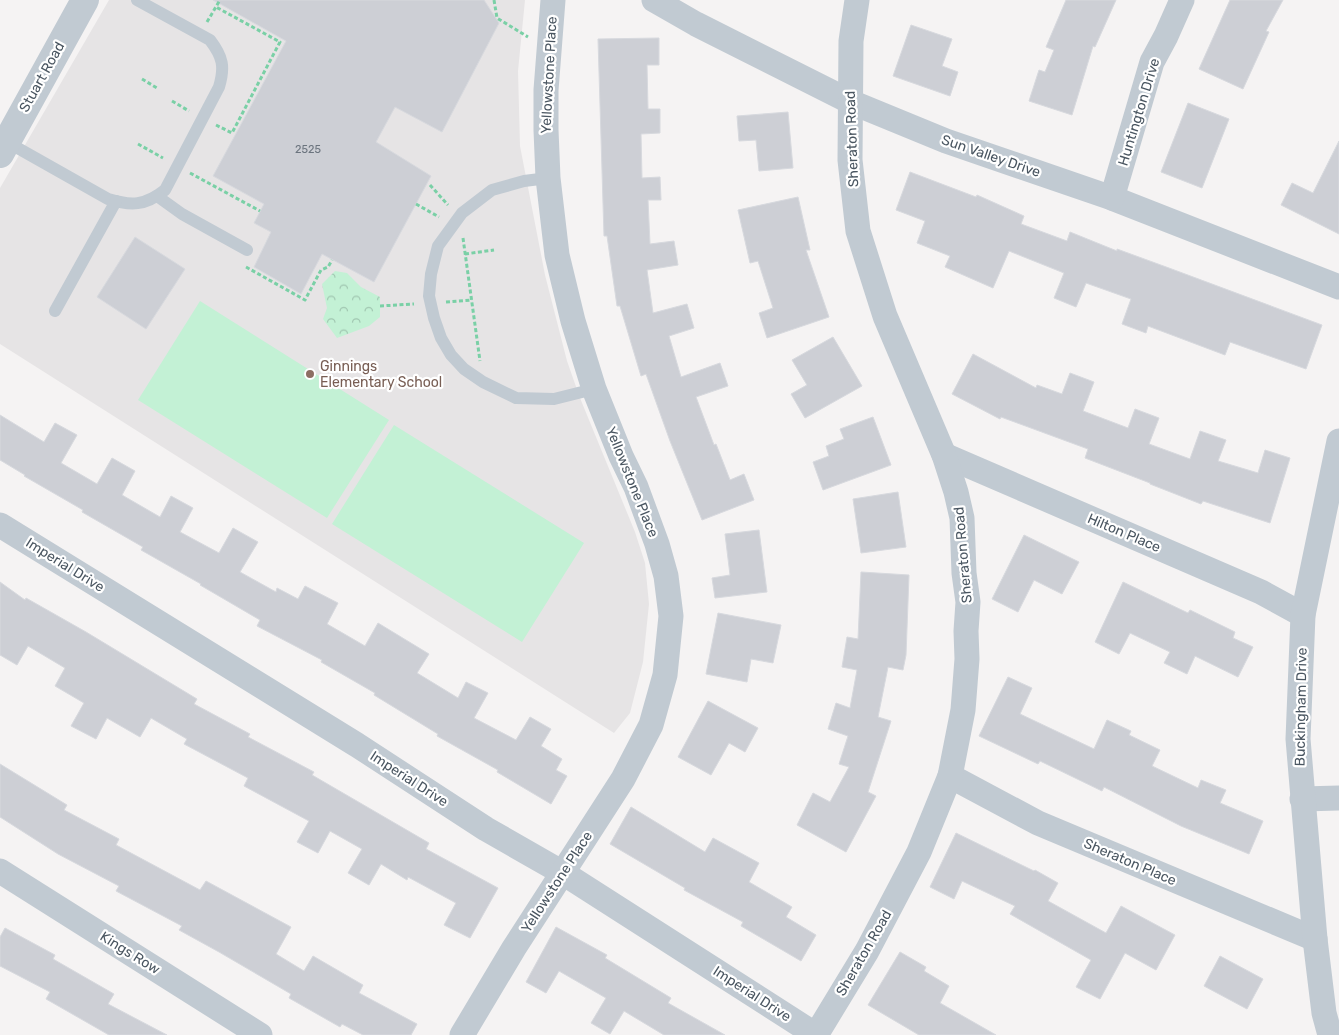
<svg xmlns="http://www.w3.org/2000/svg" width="1339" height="1035" font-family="Rubik,sans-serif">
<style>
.education{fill:#e6e4e5}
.park{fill:url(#park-crowns)}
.pitch{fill:#c3f1d5}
.building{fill:#cdcfd5;stroke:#d7d9de}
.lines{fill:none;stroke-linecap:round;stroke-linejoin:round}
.path{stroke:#7ad0a6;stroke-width:3;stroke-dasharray:4 2.5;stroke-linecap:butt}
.service{stroke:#c1cad2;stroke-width:12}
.minor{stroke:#c1cad2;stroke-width:25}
.tertiary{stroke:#c1cad2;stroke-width:28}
.education-dot{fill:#8d6e63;stroke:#fff;stroke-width:2}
.labels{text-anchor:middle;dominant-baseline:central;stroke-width:4.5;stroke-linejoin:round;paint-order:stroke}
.number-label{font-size:11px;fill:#6b747e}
.street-label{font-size:14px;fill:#4a5661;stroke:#fff}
.education-label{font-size:14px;fill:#785e54;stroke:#fff;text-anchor:start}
</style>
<defs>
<pattern id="park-crowns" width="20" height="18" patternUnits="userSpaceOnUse" patternTransform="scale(1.25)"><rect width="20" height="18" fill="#c3f1d5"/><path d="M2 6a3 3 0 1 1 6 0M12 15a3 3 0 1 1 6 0" fill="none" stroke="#a0c6b0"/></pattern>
</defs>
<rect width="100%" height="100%" fill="#f5f3f3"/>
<!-- education -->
<polygon class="education" points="109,0 525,0 518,71 520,146 545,275 567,361 580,398 635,532 645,563 649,604 643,662 630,713 614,733 0,344 0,188"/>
<!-- park -->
<polygon class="park" points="335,271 347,273 361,287 380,297 380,317 369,326 337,338 323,319 327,308 322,284"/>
<!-- pitch -->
<g class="pitch">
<polygon points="200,301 389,420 327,518 138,400"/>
<polygon points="394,425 584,543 522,642 332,524"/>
</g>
<!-- building -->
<g class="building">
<polygon points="213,0 484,0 499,23 442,132 395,107 376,142 431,176 374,282 322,254 301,294 254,267 271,232 254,223 264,204 213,176 286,41"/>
<polygon points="1066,0 1116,0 1095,47 1093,46 1072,115 1029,101 1039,70 1045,72 1054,50 1046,47"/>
<polygon points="1230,0 1283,0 1266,31 1269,32 1243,89 1199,69"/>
<polygon points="911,25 952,39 942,66 958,72 950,96 893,76"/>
<polygon points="659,38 659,65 647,65 648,109 660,109 660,133 641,134 642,178 660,177 661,200 648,200 650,244 674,241 678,265 647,270 653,313 687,304 694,328 669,336 681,377 720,363 728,386 696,397 714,445 716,444 730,480 744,474 754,500 702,520 670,441 646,374 641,376 620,306 617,306 607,236 604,236 598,39"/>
<polygon points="1188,103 1229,119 1202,188 1161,172"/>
<polygon points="788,112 793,168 759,171 756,140 739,141 737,116"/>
<polygon points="1339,141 1339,234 1281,205 1292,183 1313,193"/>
<polygon points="910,172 976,197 977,195 1024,216 1021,224 1067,241 1070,232 1117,251 1117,249 1169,268 1322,325 1306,369 1230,342 1225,355 1148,326 1146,333 1122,324 1131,299 1086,283 1076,307 1054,298 1064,273 1009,251 993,288 945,267 950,256 917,243 925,221 896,210"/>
<polygon points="798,197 810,250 806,250 829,317 767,338 759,313 773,308 758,261 750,263 738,210"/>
<polygon points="135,237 185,269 146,329 97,297"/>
<polygon points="833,337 862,386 805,418 791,394 807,385 792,360"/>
<polygon points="973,354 1036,388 1037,385 1062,394 1070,373 1094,382 1083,411 1128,428 1135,409 1159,418 1149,444 1190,459 1200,431 1226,440 1218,461 1258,473 1265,450 1290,458 1270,523 1203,501 1201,504 1150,484 1150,483 1085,458 1088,449 1001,417 1000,419 952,394"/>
<polygon points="0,415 44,442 55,423 77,435 61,463 97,484 112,458 135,471 122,495 160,517 171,496 193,508 180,532 219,553 233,528 258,542 240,572 276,592 277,588 298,599 305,586 338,603 327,624 365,646 378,623 429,654 417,673 458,698 466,682 488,693 474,718 516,740 530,717 551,729 541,746 562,759 556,770 567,776 551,804 497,772 498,770 437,736 438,734 374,695 375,693 321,662 322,660 257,626 260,620 200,585 201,584 141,550 143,547 82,512 83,510 24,476 25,475 0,460"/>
<polygon points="873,417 891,465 823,490 813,462 829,456 826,446 844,439 840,429"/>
<polygon points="898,492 906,547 861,553 853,499"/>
<polygon points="759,530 767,592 715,598 712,578 730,575 725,534"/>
<polygon points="1024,535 1079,562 1062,594 1034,580 1018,612 992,599"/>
<polygon points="861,572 909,575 906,655 903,670 888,667 878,717 891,721 868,792 876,796 846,852 797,825 813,793 830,802 849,767 839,764 848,736 828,729 836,703 850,708 857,670 842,667 847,637 858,639"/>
<polygon points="0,582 25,600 26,598 86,632 197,699 194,704 250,734 248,737 314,772 312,775 429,843 426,849 498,888 470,938 444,925 456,903 408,877 407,880 381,864 369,885 348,873 362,849 330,831 318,853 297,842 309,821 244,786 248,778 184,744 187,739 151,718 140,737 107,718 96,739 71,726 84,703 55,686 65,668 28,646 17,665 0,655"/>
<polygon points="1123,582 1188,613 1190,610 1235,632 1233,638 1253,647 1238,677 1195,656 1187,674 1164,663 1170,652 1130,633 1119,654 1095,642"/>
<polygon points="718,613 781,625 773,663 751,659 747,682 706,674"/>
<polygon points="1008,677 1032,688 1020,714 1094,749 1107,720 1131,731 1129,735 1160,750 1152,766 1198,788 1201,780 1226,790 1220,803 1263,821 1249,854 1181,826 1104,787 1102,791 1040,761 1038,764 979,736"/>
<polygon points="708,701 758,728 745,752 729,743 711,775 678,757"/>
<polygon points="0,764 67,805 64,810 119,839 116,845 200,890 206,881 291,927 276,954 304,971 313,956 363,985 359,993 417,1024 411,1035 363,1035 342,1024 340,1027 289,998 291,994 219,952 179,930 182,926 116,891 119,886 58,854 0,817"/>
<polygon points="631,807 705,852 713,838 759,863 749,882 792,907 786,917 816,935 801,961 741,926 743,922 684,890 685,888 610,844"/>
<polygon points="956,833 1034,871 1035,870 1058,883 1048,901 1106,933 1121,906 1175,935 1156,970 1125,953 1100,999 1076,987 1091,960 1010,914 1015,906 962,881 954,899 930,887"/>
<polygon points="556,927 607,955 605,958 671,998 668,1003 725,1035 664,1035 624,1011 610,1034 591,1023 606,998 559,971 546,993 526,982"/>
<polygon points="5,928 55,955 53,959 114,994 108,1004 167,1035 109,1035 46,999 50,992 0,966 0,937"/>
<polygon points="900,952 926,967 924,971 949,986 940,1003 996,1035 919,1035 868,1005"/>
<polygon points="1220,956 1263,979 1247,1009 1204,986"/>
</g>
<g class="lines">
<!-- path -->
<g class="path">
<polyline points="494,0 497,18 528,37"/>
<polyline points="207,22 220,0"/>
<polyline points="142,79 157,88"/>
<polyline points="172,101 189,111"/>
<polyline points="216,125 232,133 280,42 216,7"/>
<polyline points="138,144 163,158"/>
<polyline points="190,173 260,211"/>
<polyline points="430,185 448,205"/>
<polyline points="416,204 439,217"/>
<polyline points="463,238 480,361"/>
<polyline points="465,254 494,250"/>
<polyline points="246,267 305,300 321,270 328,267 332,260"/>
<polyline points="446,302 472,300"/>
<polyline points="380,306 414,304"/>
</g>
<!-- service -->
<g class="service">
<path d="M7,142L108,199C131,206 145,206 165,190L219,87C225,67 223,57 210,40L137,0"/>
<polyline points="548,178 524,181 492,190 462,213 438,246 431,274 429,296 434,318 441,338 451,355 464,369 483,382 516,398 554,399 594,389"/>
<polyline points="157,196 182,214 247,250"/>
<polyline points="55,311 116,201"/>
</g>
<!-- minor -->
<g class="minor">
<polyline points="654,0 696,24 851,102 946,141 1112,198 1339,287"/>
<polyline points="1112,198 1152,62 1166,36 1182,0"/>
<polyline points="944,455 1261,592 1303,615"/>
<polyline points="0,525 357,745 486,829 563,873 816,1035"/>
<polyline points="950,776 1038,823 1315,939"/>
<polyline points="1302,799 1339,798"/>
<polyline points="0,871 260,1035"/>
<polyline points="462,1035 514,948 623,779 651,725 665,675 671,616 666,576 657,544 636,487 621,456 594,389 573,321 557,255 548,178 546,130 546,90 553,0"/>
<polyline points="816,1035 867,951 919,852 950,776 963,710 967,659 966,631 968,602 964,573 962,518 956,492 944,455 885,316 858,231 850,160 851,41 857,0"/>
<polyline points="1330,1035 1324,1013 1315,939 1298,739 1303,615 1339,441"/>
</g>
<!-- tertiary -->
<polyline class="tertiary" points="0,154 85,0"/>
</g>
<!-- markers -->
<circle class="education-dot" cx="310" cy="374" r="5"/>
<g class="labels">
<!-- number labels -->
<g class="number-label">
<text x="308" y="149">2525</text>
</g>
<!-- street labels -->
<g class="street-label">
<text transform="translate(549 75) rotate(-87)">Yellowstone Place</text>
<text transform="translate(42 77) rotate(-61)">Stuart Road</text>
<text transform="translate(1139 112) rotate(-73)">Huntington Drive</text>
<text transform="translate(852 139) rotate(-92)">Sheraton Road</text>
<text transform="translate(991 156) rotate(19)">Sun Valley Drive</text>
<text transform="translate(632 482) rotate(68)">Yellowstone Place</text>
<text transform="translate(1124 533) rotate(23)">Hilton Place</text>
<text transform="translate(963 555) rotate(-95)">Sheraton Road</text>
<text transform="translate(65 565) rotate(32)">Imperial Drive</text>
<text transform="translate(1301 707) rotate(-89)">Buckingham Drive</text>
<text transform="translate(409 779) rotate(33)">Imperial Drive</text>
<text transform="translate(1130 862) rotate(23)">Sheraton Place</text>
<text transform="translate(557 882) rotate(-57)">Yellowstone Place</text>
<text transform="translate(130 953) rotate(32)">Kings Row</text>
<text transform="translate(864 953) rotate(-60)">Sheraton Road</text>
<text transform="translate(752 994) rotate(33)">Imperial Drive</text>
</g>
<!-- education labels -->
<g class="education-label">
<text x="320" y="366">Ginnings<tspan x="320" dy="16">Elementary School</tspan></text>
</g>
</g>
</svg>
